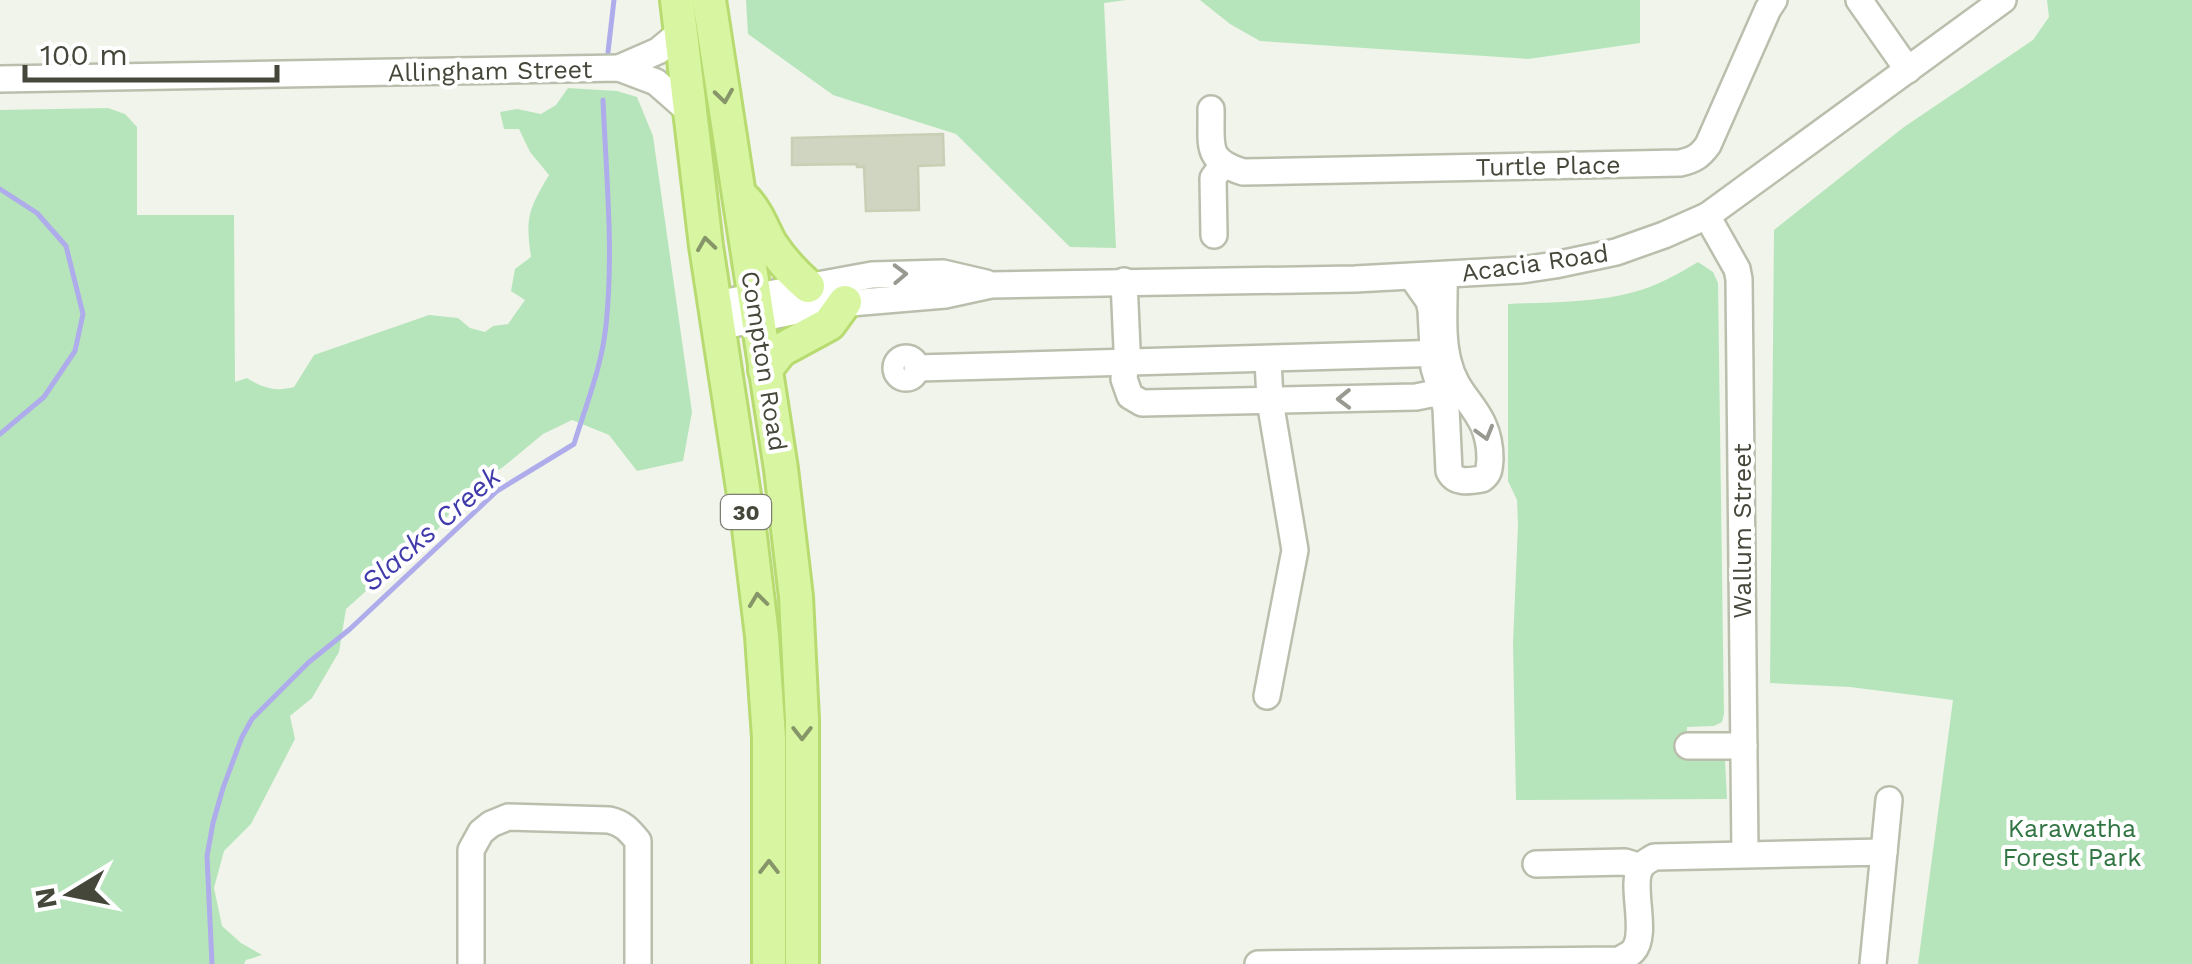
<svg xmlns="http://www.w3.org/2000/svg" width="2192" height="964" font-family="'Work Sans',sans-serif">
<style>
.green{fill:#b7e5bb}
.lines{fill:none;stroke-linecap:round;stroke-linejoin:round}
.stream{stroke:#afaceb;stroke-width:5}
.building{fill:#d0d5c1;stroke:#c8cfb4;stroke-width:2.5}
.minor-casing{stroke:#babfad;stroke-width:30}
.major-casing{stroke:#b7db71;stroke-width:38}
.minor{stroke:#fff;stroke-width:25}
.major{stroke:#d8f6a1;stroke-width:32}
.oneway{stroke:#879668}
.oneway2{stroke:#989a92}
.labels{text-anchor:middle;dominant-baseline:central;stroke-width:8;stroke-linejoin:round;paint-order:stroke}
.shield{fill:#fff;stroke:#7c7e74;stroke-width:2.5}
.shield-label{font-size:22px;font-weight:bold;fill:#444739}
.street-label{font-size:25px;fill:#444739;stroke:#fff}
.park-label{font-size:25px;fill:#307542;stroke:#fff}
.water-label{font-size:28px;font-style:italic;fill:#403aab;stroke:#fff}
</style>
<rect width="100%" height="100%" fill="#f1f4ea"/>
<!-- green -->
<g class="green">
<polygon points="746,0 1126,0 1104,3 1116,248 1070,247 956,134 833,95 748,34"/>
<polygon points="1200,0 1640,0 1640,43 1528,59 1260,41 1230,24"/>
<polygon points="2047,0 2192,0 2192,964 1918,964 1953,700 1850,687 1770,683 1774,230 1904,127 2033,40 2049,17"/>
<path d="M568,88L617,91L637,97L653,136L692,412L683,461L637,471L609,435L572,420L543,434L503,467L464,491L443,523L416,554L385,574L346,609L339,652L312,698L290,716L295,739L251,824L224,851L214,888L222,926L241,943L262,955L246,960L244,964H0V110L108,108L125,114L137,127V215H234L235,382L247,378C262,388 276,392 294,387L314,355L429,315L458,318L470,328L485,332L493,326L508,324L525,300L511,291L515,269L531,257C525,217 529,209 549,175L530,152L519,129H504L500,112L517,109L541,114L556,105Z"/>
<path d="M1698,262L1713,272L1718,283L1724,714L1722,722L1714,726L1687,727V756L1718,757L1725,760L1727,799L1516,800L1513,643L1518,525L1517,500L1508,481V304C1549,302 1594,303 1634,292C1657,286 1678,274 1698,262Z"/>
</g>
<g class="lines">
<!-- stream -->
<g class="stream">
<polyline points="608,52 614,0"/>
<polyline points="0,189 37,213 66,246 83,314 75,351 44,397 0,434"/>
<path d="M212,964L207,856L213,823L223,788L242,737L252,719L309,662L350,629L497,491L574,444C586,405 602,366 606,325C614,251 606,174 603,100"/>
</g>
</g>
<!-- building -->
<polygon class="building" points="943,134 944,165 918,166 919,210 866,211 864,167 857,167 857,164 792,165 792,138"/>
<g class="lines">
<!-- minor casing -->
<g class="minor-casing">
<g id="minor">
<polyline points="1859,0 1908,70"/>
<polyline points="619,68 658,51 681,32"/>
<polyline points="0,79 619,68 656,82 689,111"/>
<path d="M1211,109C1212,145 1204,160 1243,172L1680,163C1694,160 1700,156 1708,145L1768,9L1774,0"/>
<polyline points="1707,216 1737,269 1739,279 1745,854"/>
<polyline points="1214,235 1213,178 1222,166"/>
<path d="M1412,277L1429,301L1431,310L1434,368L1446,408L1449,471C1455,484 1470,481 1482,479C1490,473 1489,469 1490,459C1490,409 1457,402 1448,361C1441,334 1445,303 1444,275"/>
<polyline points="1124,281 1127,349 1124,379 1130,396 1142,403 1416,397 1441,392"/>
<polyline points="715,304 872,275 943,273 986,283"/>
<polyline points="718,327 827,305 945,295 991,285 1355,279 1521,270 1555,265 1616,252 1664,235 1707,216 2003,0"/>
<circle cx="906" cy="368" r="10"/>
<polyline points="917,368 1446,353"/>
<polyline points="1267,696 1295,550 1270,401 1268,359"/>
<polyline points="1688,746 1744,746"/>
<polyline points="1884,852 1889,800"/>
<polyline points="1536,864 1625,862 1641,867"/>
<path d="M471,964V850L481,832L491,824L508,817L609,820C623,823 629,830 638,841V964"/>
<path d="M1258,964L1619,960C1624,957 1629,955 1633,951C1649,934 1629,884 1641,867C1644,862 1650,860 1654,857L1884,852L1873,964"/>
</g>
</g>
<!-- major casing -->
<g class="major-casing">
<g id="major">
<polyline points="677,0 706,246 749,528 762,636 769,738 769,964"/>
<polyline points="709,0 781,469 796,597 802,720 802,964"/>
<path d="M745,200C757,213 762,228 770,243C781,260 793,273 808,286"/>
<polyline points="765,370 781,350 829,324 845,302"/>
</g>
</g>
<!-- minor -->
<use href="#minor" class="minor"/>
<!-- major -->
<use href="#major" class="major"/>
</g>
<!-- one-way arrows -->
<defs><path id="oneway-chevron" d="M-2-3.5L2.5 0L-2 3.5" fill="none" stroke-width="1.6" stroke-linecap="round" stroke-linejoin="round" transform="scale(2.5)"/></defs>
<g class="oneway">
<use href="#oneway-chevron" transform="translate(724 96) rotate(82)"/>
<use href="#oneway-chevron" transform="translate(706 244) rotate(-98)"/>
<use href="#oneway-chevron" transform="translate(758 600) rotate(-97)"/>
<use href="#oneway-chevron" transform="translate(802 733) rotate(90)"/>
<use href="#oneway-chevron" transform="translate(769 867) rotate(-90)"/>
</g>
<g class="oneway2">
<use href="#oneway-chevron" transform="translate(900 274) rotate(-2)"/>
<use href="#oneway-chevron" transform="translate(1344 399) rotate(179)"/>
<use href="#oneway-chevron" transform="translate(1485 433) rotate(74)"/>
</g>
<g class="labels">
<!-- shield labels -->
<rect class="shield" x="721" y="495" width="50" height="34" rx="8"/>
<g class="shield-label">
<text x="746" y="512">30</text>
</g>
<!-- street labels -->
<g class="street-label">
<text transform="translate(490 71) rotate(-1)">Allingham Street</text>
<text transform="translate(1548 166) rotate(-1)">Turtle Place</text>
<text transform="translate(1535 263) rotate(-8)">Acacia Road</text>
<text transform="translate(764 361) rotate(81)">Compton Road</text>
<text transform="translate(1742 531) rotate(-90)">Wallum Street</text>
</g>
<!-- park labels -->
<g class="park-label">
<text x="2072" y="828">Karawatha<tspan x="2072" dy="29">Forest Park</tspan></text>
</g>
<!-- water labels -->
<g class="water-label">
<text transform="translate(431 529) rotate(-41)">Slacks Creek</text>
</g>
</g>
<!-- north arrow -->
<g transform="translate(70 894) rotate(260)" stroke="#ffffff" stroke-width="8" paint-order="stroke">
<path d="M0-8L18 38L0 25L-18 38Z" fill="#444739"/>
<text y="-15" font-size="28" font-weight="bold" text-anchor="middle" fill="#444739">N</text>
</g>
<!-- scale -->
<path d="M25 65v15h252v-15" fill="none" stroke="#444739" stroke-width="5"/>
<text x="40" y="65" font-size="30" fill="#444739" stroke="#ffffff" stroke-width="8" paint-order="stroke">100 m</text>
</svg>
